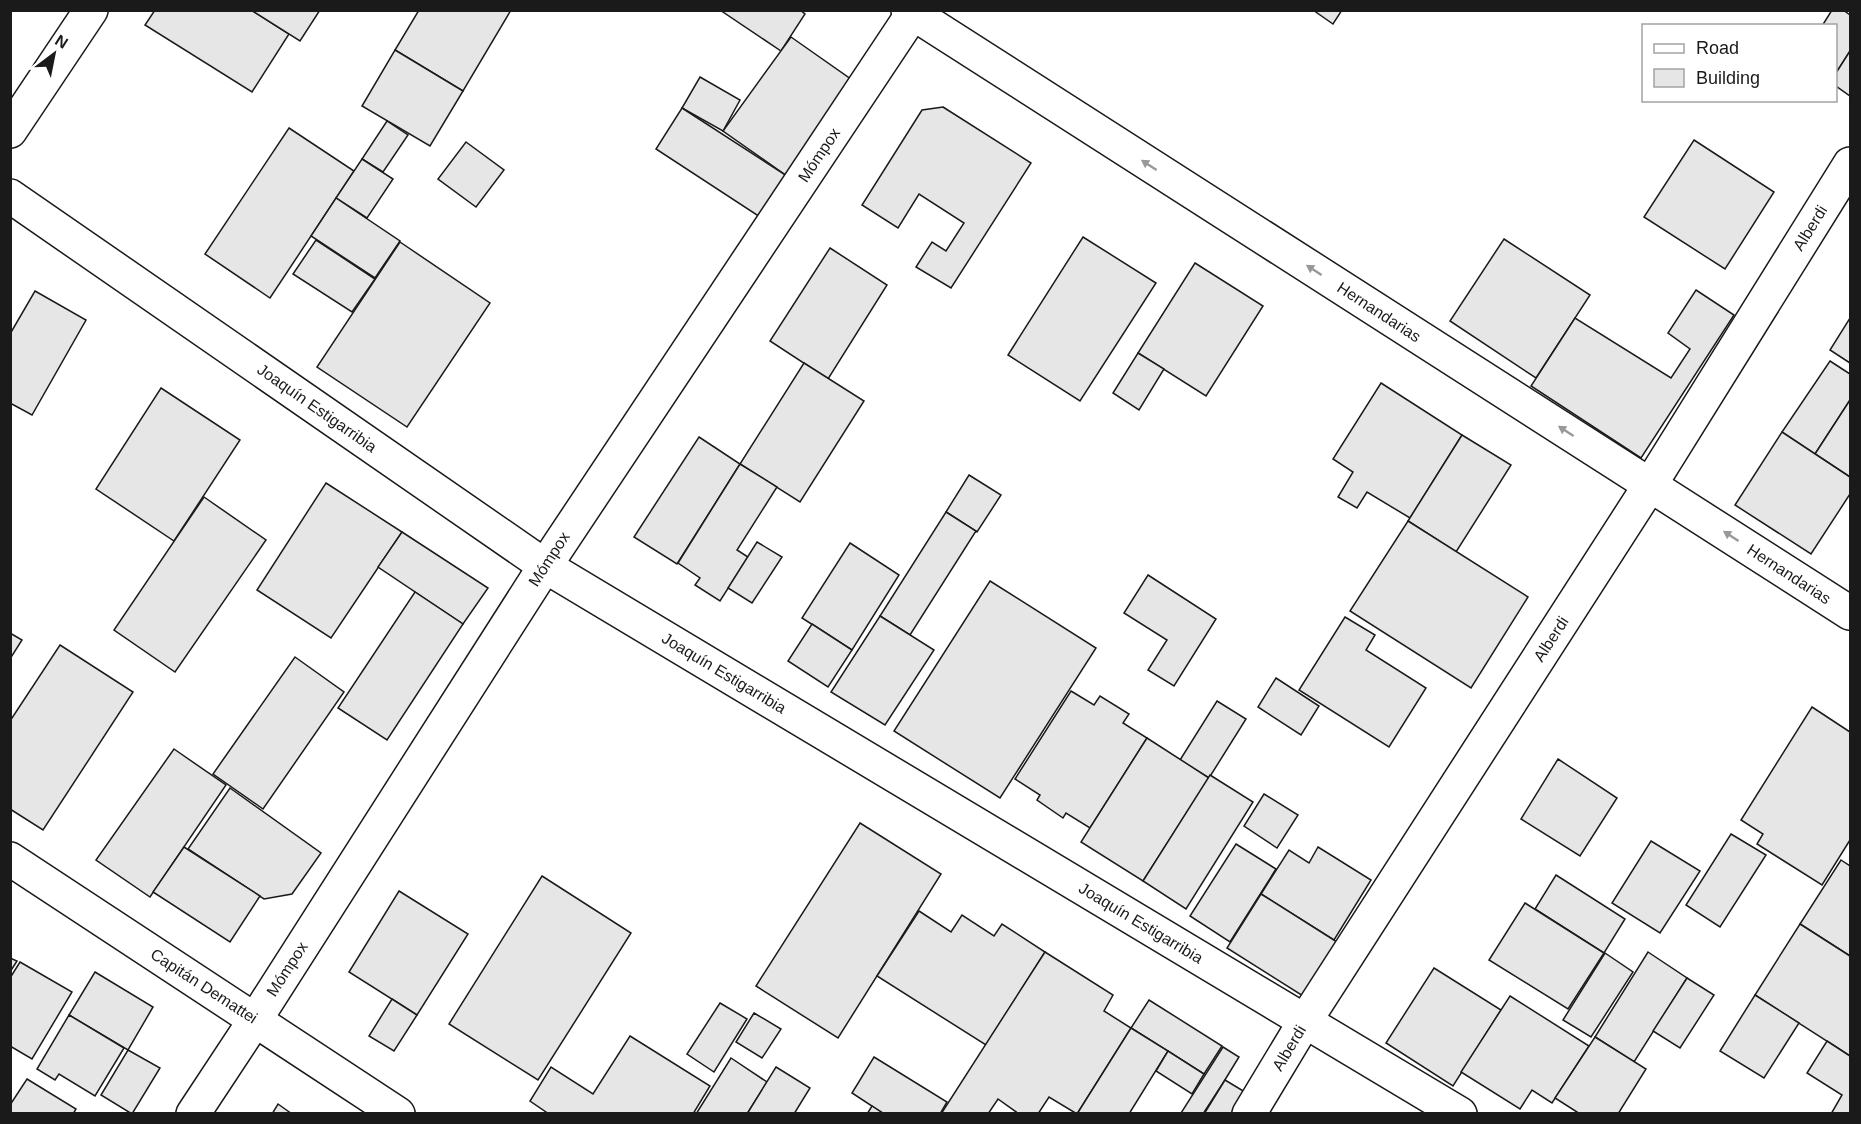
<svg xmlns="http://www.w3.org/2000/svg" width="1861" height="1124" font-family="Helvetica,sans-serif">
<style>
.building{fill:#e6e6e6;stroke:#1a1a1a;stroke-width:1.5}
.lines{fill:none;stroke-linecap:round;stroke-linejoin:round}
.minor-casing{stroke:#1a1a1a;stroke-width:36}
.secondary-casing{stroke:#1a1a1a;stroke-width:36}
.minor{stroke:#fff;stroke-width:33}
.secondary{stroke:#fff;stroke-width:33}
.oneway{fill:#989898}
.labels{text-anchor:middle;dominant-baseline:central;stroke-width:4.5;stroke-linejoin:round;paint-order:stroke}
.street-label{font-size:16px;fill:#1a1a1a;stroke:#fff}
</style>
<rect width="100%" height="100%" fill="#fff"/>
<!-- building -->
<g class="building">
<polygon points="155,10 251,10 289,34 252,92 145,25"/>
<polygon points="251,10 320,10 300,41"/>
<polygon points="419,10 511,10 463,91 395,50"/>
<polygon points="720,10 800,10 805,14 781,51"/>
<polygon points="1313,10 1342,10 1333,24"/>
<polygon points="1832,10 1843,10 1850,15 1850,51 1836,73 1836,26 1822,26"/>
<polygon points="791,37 855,82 787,176 723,131"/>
<polygon points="395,50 463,91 430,146 362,106"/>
<polygon points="1850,51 1850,96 1836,86 1836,73"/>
<polygon points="700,77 740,100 723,131 682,108"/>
<polygon points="943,107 1031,163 951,288 916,267 932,242 946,251 964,223 919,194 898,228 862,205 922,110"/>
<polygon points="682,108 787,176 760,217 656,149"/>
<polygon points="387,121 408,135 383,172 362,159"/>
<polygon points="289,128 354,171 270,298 205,254"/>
<polygon points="1694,140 1774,192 1725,269 1644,217"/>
<polygon points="466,142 504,170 476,207 438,179"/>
<polygon points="362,159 393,179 367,218 336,198"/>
<polygon points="336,198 400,241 375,278 311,236"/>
<polygon points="1083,237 1156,283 1080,401 1008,355"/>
<polygon points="1504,239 1590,295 1536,378 1450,321"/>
<polygon points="316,240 375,279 352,312 293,274"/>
<polygon points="400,242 490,303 407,427 317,367"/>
<polygon points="830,248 887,285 828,379 770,341"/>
<polygon points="1195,263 1263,306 1206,396 1138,353"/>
<polygon points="1696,290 1734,315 1641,458 1531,386 1575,318 1671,378 1690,349 1668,333"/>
<polygon points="35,291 86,320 32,415 10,403 10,334"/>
<polygon points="1850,318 1850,363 1830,350"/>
<polygon points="1138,353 1164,369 1139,410 1113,393"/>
<polygon points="1830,361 1850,374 1850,400 1815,454 1782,432"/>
<polygon points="804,363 864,401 800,502 740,464"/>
<polygon points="1381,383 1462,435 1410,518 1367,492 1357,508 1338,497 1353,472 1333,459"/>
<polygon points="161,388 240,440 174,541 96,489"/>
<polygon points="1850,400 1850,477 1815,454"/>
<polygon points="1782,432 1850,477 1850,494 1811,554 1735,505"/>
<polygon points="1462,435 1511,465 1456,552 1408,521"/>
<polygon points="699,437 740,464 677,564 634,537"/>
<polygon points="740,464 777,487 737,550 748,557 720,601 695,585 700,578 678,563"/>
<polygon points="969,475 1001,495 977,532 946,512"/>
<polygon points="326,483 402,532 331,638 257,590"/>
<polygon points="204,497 266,540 175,672 114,630"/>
<polygon points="946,512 976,531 910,635 880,616"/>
<polygon points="1408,521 1528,597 1471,688 1350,611"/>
<polygon points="402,532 488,588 463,624 378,567"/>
<polygon points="757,542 782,557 752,603 728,588"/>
<polygon points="850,543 899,575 852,650 802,618"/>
<polygon points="1148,575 1216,619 1174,686 1148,670 1167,640 1124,613"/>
<polygon points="990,581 1096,648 1000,798 894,731"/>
<polygon points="415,592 463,624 387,740 338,708"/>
<polygon points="880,616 934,650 885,725 831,692"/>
<polygon points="1345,617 1375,635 1366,650 1426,688 1389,747 1299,690"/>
<polygon points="812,624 852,650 828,687 788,661"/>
<polygon points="10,633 22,640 10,659"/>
<polygon points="60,645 133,692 43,830 10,809 10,721"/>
<polygon points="295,657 344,692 263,809 213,774"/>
<polygon points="1276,678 1319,706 1301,735 1258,707"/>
<polygon points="1071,691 1094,705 1100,696 1129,714 1123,723 1147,738 1090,828 1066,813 1063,818 1037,800 1040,795 1015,779"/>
<polygon points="1217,701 1246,719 1209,778 1180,760"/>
<polygon points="1812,707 1850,732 1850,840 1822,885 1757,844 1763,834 1741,820"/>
<polygon points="1147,738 1209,778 1143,881 1081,842"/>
<polygon points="174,749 226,785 150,897 96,860"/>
<polygon points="1558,759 1617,798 1580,856 1521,819"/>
<polygon points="1210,775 1253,802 1186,909 1143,881"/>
<polygon points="230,788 321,853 292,894 264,899 188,849"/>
<polygon points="1264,794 1298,815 1277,848 1244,826"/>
<polygon points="860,823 941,874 838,1038 756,986"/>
<polygon points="1731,834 1766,855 1720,927 1686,905"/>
<polygon points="1651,841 1700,871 1660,933 1612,903"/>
<polygon points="1236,844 1276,869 1230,942 1190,916"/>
<polygon points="184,847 260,896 230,942 153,892"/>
<polygon points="1318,847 1371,880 1334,940 1261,894 1289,850 1309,863"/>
<polygon points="1841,860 1850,866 1850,956 1800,924"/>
<polygon points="1556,875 1625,919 1604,953 1535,909"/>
<polygon points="542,876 631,933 538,1080 449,1024"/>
<polygon points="399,891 468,934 417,1015 349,972"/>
<polygon points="1261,894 1337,942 1303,996 1227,948"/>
<polygon points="1525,903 1604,953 1568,1009 1489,960"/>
<polygon points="919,911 951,932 962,915 994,936 1002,924 1045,952 986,1045 877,976"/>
<polygon points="1800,924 1850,956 1850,1056 1755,995"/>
<polygon points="1045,952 1113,995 1104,1011 1131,1028 1077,1114 1049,1097 1038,1114 1019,1114 998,1099 988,1114 941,1114"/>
<polygon points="1648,952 1687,978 1634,1062 1595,1037"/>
<polygon points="1605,953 1633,972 1591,1037 1563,1020"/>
<polygon points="10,958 17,961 10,972"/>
<polygon points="20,962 72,992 32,1059 10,1046 10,978"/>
<polygon points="1434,968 1501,1010 1453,1086 1386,1043"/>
<polygon points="95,972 153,1007 128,1050 69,1015"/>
<polygon points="1687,978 1714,995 1680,1048 1653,1031"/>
<polygon points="1755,995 1799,1023 1764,1078 1720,1051"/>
<polygon points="1510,996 1589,1046 1552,1103 1532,1090 1520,1109 1461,1072"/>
<polygon points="392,999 417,1015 394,1051 369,1036"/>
<polygon points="1149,1000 1222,1046 1204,1074 1131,1028"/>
<polygon points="720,1003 747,1019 714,1072 687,1054"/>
<polygon points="754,1013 781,1029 762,1058 736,1042"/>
<polygon points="69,1015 124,1048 95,1096 59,1074 55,1080 37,1069"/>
<polygon points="1131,1028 1168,1051 1129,1114 1077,1114"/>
<polygon points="630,1036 710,1086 693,1114 549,1114 530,1101 551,1067 593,1094"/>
<polygon points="1595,1037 1646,1069 1618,1114 1580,1114 1555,1098"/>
<polygon points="1827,1041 1850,1056 1850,1114 1831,1114 1842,1095 1807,1073"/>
<polygon points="1223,1047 1239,1057 1223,1083 1203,1114 1181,1113"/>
<polygon points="128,1050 160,1068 132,1114 101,1095"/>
<polygon points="1168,1051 1204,1074 1192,1094 1156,1071"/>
<polygon points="874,1057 947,1102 940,1114 884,1114 852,1093"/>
<polygon points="731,1058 767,1082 747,1114 696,1114"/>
<polygon points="776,1067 810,1088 794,1114 747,1114"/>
<polygon points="27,1079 76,1109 73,1114 10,1114 10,1105"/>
<polygon points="1225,1080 1245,1092 1231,1114 1204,1114"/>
<polygon points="278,1104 292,1114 272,1114"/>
<polygon points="872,1106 884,1114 867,1114"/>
</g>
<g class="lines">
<!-- minor casing -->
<g class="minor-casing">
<g id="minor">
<polyline points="908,10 1850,613"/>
<polyline points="10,196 545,566 1460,1114"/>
<polyline points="10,859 398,1114"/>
<polyline points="193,1114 255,1020 545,566 915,10"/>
<polyline points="1249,1114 1305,1021 1650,485 1850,164"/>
</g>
</g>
<!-- secondary casing -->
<g class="secondary-casing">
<polyline id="secondary" points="10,131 91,10"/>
</g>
<!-- minor -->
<use href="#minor" class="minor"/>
<!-- secondary -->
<use href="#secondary" class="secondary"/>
</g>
<!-- one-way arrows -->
<defs><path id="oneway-solid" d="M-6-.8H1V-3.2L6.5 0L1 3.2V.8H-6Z" transform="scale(1.5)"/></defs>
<g class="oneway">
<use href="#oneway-solid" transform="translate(1149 165) rotate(-147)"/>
<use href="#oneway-solid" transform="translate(1314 270) rotate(-147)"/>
<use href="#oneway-solid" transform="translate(1566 431) rotate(-147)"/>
<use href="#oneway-solid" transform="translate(1731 536) rotate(-147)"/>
</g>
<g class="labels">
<!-- street labels -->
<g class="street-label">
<text transform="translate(819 155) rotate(-56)">Mómpox</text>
<text transform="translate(1810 228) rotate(-58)">Alberdi</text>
<text transform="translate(1379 312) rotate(33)">Hernandarias</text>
<text transform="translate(317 408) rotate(35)">Joaquín Estigarribia</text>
<text transform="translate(549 559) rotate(-57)">Mómpox</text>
<text transform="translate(1789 574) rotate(33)">Hernandarias</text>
<text transform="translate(1551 639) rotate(-57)">Alberdi</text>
<text transform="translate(724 673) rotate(31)">Joaquín Estigarribia</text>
<text transform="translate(1141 923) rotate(31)">Joaquín Estigarribia</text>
<text transform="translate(287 969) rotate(-57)">Mómpox</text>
<text transform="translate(204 986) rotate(33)">Capitán Demattei</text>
<text transform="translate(1289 1048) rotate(-59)">Alberdi</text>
</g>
</g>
<!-- border -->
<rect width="1861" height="1124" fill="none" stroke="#1a1a1a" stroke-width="24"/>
<!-- legend -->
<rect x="1642" y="24" width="195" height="78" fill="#ffffff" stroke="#a3a3a3" stroke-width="1.5"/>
<rect x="1654" y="44" width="30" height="9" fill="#ffffff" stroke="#a3a3a3" stroke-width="1.5"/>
<text x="1696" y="54" font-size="18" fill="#1a1a1a">Road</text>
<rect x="1654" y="69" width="30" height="18" fill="#e6e6e6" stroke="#a3a3a3" stroke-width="1.5"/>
<text x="1696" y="84" font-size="18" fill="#1a1a1a">Building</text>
<!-- north arrow -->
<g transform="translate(54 54) rotate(32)" stroke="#ffffff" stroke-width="4.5" paint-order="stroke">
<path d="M0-4.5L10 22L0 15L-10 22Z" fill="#1a1a1a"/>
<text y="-9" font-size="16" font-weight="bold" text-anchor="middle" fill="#1a1a1a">N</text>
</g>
</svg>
